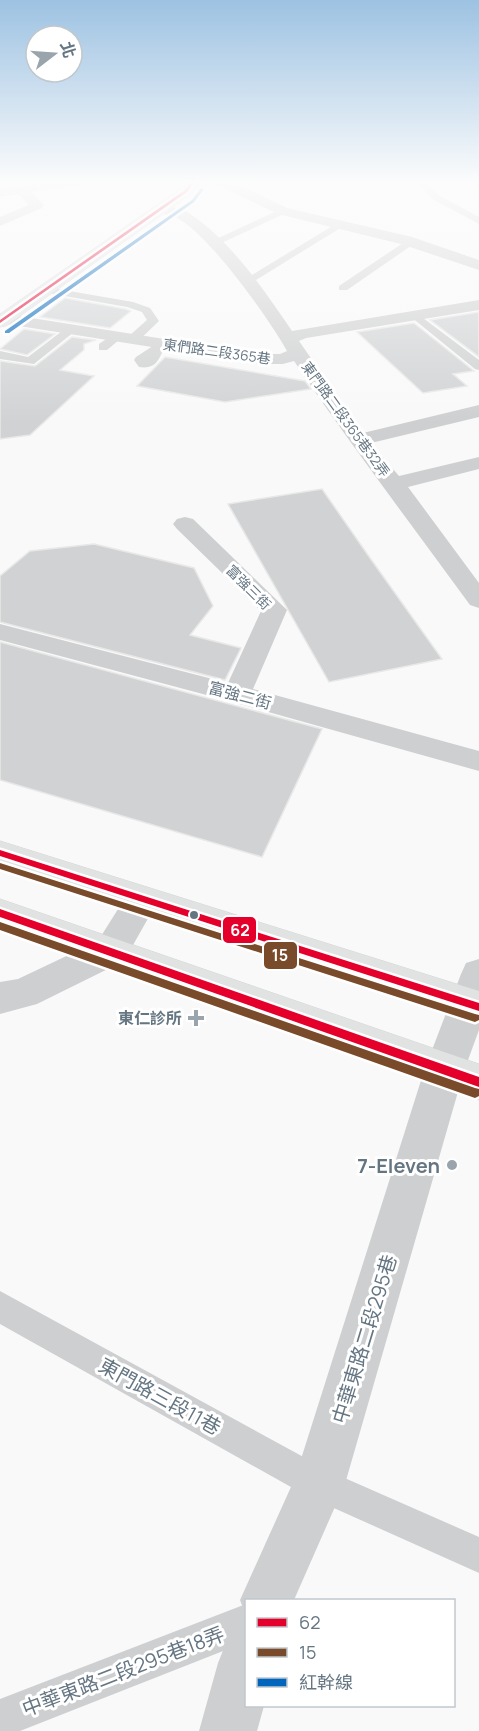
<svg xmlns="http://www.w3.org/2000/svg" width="479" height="1731" font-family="Manrope,'Noto Sans TC',sans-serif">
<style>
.building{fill:#d0d2d3;stroke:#e8e8e8;stroke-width:1.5}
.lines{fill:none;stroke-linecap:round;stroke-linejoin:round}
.secondary-casing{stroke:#d5d6d7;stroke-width:1}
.primary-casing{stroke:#d5d6d7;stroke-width:1}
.lane{fill:#cecfd0;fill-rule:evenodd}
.street{fill:#cecfd0;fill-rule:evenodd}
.secondary{fill:#e1e2e2;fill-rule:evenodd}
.primary{fill:#e1e2e2;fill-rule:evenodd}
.bus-1-casing{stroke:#fff;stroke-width:5}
.bus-2-casing{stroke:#fff;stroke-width:5}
.bus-3-casing{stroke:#fff;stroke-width:5}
.bus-1{fill:#e4002b;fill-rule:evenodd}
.bus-2{fill:#7a4b2a;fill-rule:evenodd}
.bus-3{fill:#0065bd;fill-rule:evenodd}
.bus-dot{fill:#657683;stroke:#fff;stroke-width:2}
.poi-dot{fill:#99a4ac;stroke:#fff;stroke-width:2}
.labels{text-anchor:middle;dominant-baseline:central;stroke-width:6;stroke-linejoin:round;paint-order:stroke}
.far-street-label{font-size:14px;fill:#657683;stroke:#fff}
.street-label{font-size:16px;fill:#657683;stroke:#fff}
.poi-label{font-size:16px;font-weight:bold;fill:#657683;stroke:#fff;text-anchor:end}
.near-poi-label{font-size:20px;font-weight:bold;fill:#657683;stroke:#fff;text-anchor:end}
.near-street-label{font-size:20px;fill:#657683;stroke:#fff}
.line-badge{stroke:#fff;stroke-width:2}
.badge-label{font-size:16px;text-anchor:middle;font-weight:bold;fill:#fff}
</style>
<rect width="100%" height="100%" fill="#f9f9f9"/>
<!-- building -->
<g class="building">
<polygon points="65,298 126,309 131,311 110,328 40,317"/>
<polygon points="479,312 479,357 430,320"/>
<polygon points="414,323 474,371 453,374 467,386 423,393 357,332"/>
<polygon points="24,329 55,334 27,355 0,349"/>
<polygon points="72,337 96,340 84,344 84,350 60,370 94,376 30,435 0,439 0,361 35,366"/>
<polygon points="165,357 305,381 311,389 225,402 137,386"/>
<polygon points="322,489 370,558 442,659 329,682 228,504"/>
<polygon points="94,544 194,568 213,606 190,635 241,648 225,680 0,622 0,576 30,551"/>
<polygon points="0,642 322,729 262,857 0,780"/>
</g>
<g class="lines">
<!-- secondary casing -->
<g class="secondary-casing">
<polygon id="secondary" points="186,182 200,182 191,194 6,326 0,327 0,314 181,188"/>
</g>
<!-- primary casing -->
<g class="primary-casing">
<g id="primary">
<polygon points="0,841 479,991 479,1023 0,866"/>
<polygon points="0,899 479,1064 479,1100 0,927"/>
</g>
</g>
<!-- lane -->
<g class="lane">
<polygon points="415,182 424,182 440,196 479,217 479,224 434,200"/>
<polygon points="283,208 286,209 286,213 217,245 208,243"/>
<polygon points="339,222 347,224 251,283 243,283 242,281"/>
<polygon points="409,239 418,241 347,290 339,290 339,286"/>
<polygon points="46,287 133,302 150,308 159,321 137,342 129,342 129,336 147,320 142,312 127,307 42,292 40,290"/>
<polygon points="415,312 479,360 479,370 475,369 411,317 409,315"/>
<polygon points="70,325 76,329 74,332 34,364 0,359 0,351 28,357"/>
<polygon points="115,333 119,334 119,340 107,350 99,350 99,344"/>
<path d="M162,340L168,344C158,355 160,370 139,367L134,360L136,357Z"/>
<polygon points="0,1291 331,1472 479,1537 479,1573 307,1496 0,1324"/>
<polygon points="246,1604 246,1642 20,1731 0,1731 0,1699"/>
</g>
<!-- street -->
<g class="street">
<polygon points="50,182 83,182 76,186 31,192 44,205 42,208 0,226 0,217 29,205 18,194 0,197 0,189"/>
<polygon points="211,182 233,182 287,208 412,237 479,260 479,270 401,244 278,214"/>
<path d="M160,206C169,207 179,207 187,212C229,238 265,291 292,331L479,300V310L306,338L299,341L363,433L479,405V417L371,443L399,476L479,457V469L408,487L479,583V608L470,605C411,524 350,444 294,361L283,364H259L0,323V313L259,354H280L287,351C270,320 205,228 173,216C168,214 161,214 155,213L153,210Z"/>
<polygon points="185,517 193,519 287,610 253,689 479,751 479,771 229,701 0,640 0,624 228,683 261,611 177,529 173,524 177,519"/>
<polygon points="142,886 154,890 159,899 124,961 37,1004 0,1014 0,982 18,979 98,941 130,890"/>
<polygon points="479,959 479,1030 464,1071 345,1484 294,1600 246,1600 246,1616 240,1600 295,1478 424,1071 461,974 466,963"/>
<polygon points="246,1635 246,1706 264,1706 257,1731 199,1731 218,1663 226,1643"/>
</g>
<!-- secondary -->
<use href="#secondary" class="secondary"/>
<!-- primary -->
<use href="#primary" class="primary"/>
<!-- bus-1 casing -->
<g class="bus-1-casing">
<g id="bus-1">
<polygon points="191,182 195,182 187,192 0,323 0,320 185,190"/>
<polygon points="0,850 479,1003 479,1011 0,856"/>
<polygon points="0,909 479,1077 479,1087 0,917"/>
</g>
</g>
<!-- bus-2 casing -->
<g class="bus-2-casing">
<g id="bus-2">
<polygon points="0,863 475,1014 479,1015 479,1020 475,1022 0,869"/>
<polygon points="0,922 475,1088 479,1089 479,1096 475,1098 0,930"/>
</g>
</g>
<!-- bus-3 casing -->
<g class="bus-3-casing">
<polygon id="bus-3" points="201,188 204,189 194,202 9,333 5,333 5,331 192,200"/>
</g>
<!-- bus-1 -->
<use href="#bus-1" class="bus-1"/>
<!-- bus-2 -->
<use href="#bus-2" class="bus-2"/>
<!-- bus-3 -->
<use href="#bus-3" class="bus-3"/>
</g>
<!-- sky -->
<linearGradient id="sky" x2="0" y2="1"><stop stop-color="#9dc2e2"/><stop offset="0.43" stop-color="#fcfcfc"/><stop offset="1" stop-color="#fcfcfc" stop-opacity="0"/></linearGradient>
<rect width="479" height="424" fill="url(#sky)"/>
<!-- markers -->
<circle class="bus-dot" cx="194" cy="915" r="5"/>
<g class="poi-dot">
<path d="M193 1009h6v6h6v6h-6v6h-6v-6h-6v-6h6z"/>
<circle cx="452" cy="1165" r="6"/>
</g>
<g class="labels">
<!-- far-street labels -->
<g class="far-street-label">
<text transform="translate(217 351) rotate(8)">東們路二段365巷</text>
<text transform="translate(346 419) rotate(54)">東門路二段365巷32弄</text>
<text transform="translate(249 587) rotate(45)">富強三街</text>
</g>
<!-- street labels -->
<g class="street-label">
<text transform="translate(240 695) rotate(15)">富強二街</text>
</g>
<!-- poi labels -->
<g class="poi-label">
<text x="182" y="1018">東仁診所</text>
</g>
<!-- near-poi labels -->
<g class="near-poi-label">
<text x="440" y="1165">7-Eleven</text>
</g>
<!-- near-street labels -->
<g class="near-street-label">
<text transform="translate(364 1339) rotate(-73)">中華東路二段295巷</text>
<text transform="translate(160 1396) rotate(29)">東門路三段11巷</text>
<text transform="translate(123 1671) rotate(-21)">中華東路二段295巷18弄</text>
</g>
</g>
<g class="line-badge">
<rect x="222" y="916" width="35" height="28" rx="6" fill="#e4002b"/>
<rect x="263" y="941" width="35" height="29" rx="6" fill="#7a4b2a"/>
</g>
<g class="badge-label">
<text x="240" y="936">62</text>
<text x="280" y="961">15</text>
</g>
<!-- legend -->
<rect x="245" y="1599" width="210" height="108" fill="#ffffff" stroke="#c1c8cd" stroke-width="1.5"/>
<rect x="257" y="1618" width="30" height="9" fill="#e4002b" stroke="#c1c8cd" stroke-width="1.5"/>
<text x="299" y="1629" font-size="18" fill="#657683">62</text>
<rect x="257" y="1648" width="30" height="9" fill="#7a4b2a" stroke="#c1c8cd" stroke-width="1.5"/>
<text x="299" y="1659" font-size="18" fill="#657683">15</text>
<rect x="257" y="1678" width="30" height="9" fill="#0065bd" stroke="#c1c8cd" stroke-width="1.5"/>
<text x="299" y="1689" font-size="18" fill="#657683">紅幹線</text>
<!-- north arrow -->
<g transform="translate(54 54) rotate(73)"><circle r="28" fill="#ffffff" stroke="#c1c8cd" stroke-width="1.5"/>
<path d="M0-4.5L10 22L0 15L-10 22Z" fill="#99a4ac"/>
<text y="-9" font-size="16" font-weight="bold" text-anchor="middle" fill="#657683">北</text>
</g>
</svg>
